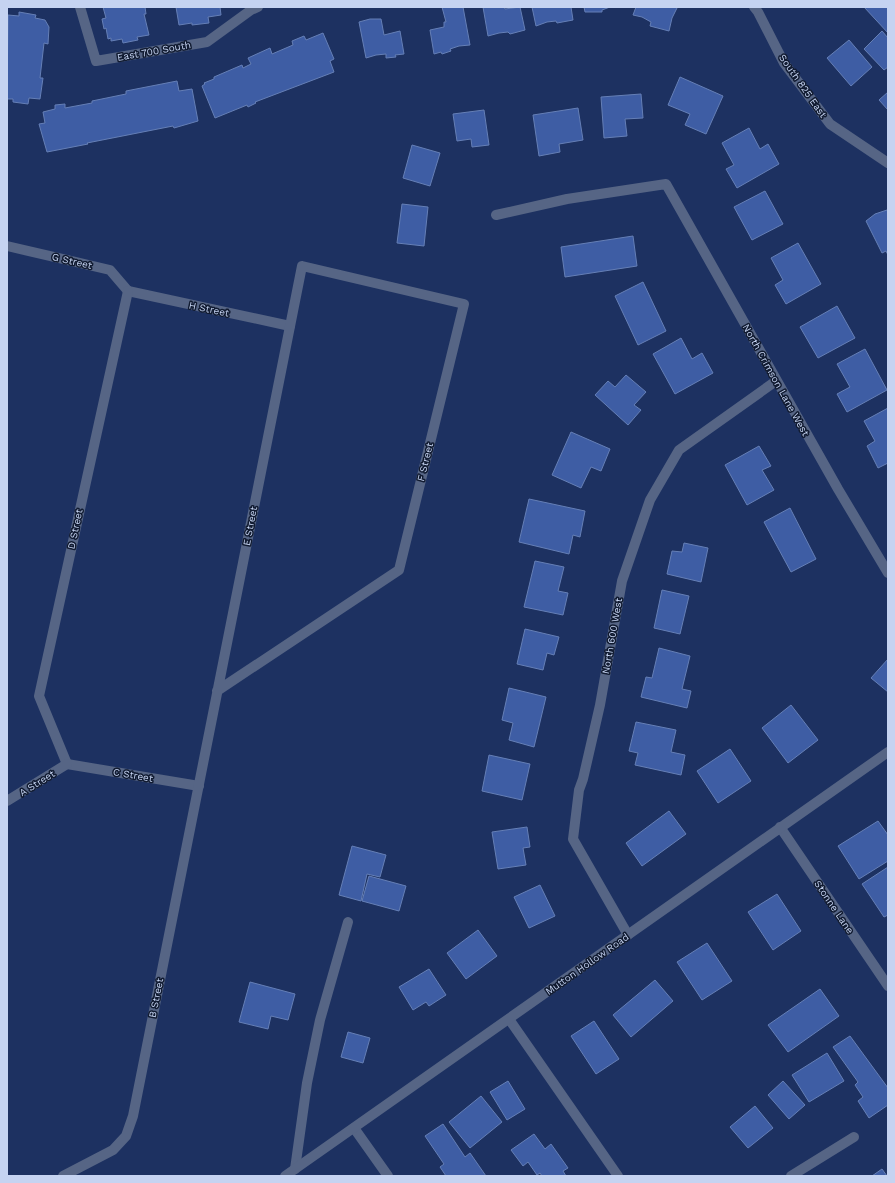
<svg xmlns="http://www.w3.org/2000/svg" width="895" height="1183" font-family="'Work Sans',sans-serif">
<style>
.building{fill:#3e5da4;stroke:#657fb6}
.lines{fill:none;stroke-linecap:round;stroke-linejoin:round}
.minor{stroke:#566585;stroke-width:10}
.labels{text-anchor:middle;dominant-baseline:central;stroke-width:3;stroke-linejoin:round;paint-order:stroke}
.street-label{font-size:10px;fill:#c5d3f1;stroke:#111b31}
</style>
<rect width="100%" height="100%" fill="#1d3161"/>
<!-- building -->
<g class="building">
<polygon points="103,7 145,7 146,14 144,14 149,35 137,37 138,40 123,43 122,39 111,41 111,38 108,39 106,28 104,29 102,19 106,18"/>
<polygon points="176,7 220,7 221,15 208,17 209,23 192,25 192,23 179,25"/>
<polygon points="442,7 463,7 470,45 459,46 450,49 451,51 442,54 441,52 434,54 430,30 444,27 444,22 446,22"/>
<polygon points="483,7 504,7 505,9 520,7 525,30 510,34 508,32 499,33 488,36"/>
<polygon points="532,7 571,7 573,20 557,23 556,21 547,22 536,26"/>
<polygon points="584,7 610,7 602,10 602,12 585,12"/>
<polygon points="636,7 676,7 677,8 672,18 669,31 650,26 651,22 642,17 633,15"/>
<polygon points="864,7 888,7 888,33"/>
<polygon points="19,12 36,15 35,18 45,20 49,27 48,44 44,43 40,78 43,78 40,99 29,98 28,104 13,102 13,99 7,99 8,15 19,16"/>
<polygon points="370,19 381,19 384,35 400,31 404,54 395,55 396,57 386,58 386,54 376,55 366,58 359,22"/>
<polygon points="882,31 888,38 888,67 884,70 864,49"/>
<polygon points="323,33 334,59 330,61 334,72 255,102 256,103 248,107 247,105 215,118 202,86 205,84 204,83 214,79 214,77 242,65 243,68 251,64 248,58 270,48 272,54 293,45 292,41 304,36 306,40"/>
<polygon points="849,40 872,67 851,86 827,58"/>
<polygon points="680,77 723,96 706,134 685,125 690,114 668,105"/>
<polygon points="177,81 179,91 192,89 198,121 174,128 173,126 87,143 88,144 47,152 39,124 45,123 43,112 55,109 55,105 65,104 65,108 92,103 92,101 126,94 126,91"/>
<polygon points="888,92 888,110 879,100"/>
<polygon points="641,94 643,118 625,119 627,136 604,138 601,97"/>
<polygon points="578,108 583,140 559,144 560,152 539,156 533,115"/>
<polygon points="484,110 489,145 472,147 471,139 457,141 453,114"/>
<polygon points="749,128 760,149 768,144 779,164 737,188 726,169 734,165 722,143"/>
<polygon points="412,145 440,153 430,186 403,178"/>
<polygon points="765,191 783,224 752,240 734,207"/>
<polygon points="402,204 428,207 424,246 397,243"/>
<polygon points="887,210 888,212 888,255 886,251 882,253 866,221 875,214"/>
<polygon points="633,236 637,266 565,277 561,247"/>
<polygon points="798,243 821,284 786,304 775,285 783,280 771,258"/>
<polygon points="643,282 666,331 638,345 615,296"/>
<polygon points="837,306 855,338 818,358 800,327"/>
<polygon points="681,338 692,359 702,353 713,373 675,394 653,354"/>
<polygon points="865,349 887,390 847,412 837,394 850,387 837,364"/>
<polygon points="626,375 646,392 634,405 641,410 628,425 595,395 608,381 615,387"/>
<polygon points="888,408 888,463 878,468 867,446 875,441 864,421"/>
<polygon points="571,432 610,449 601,471 591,467 581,488 552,475"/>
<polygon points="759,446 771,466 762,470 774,490 747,505 725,465"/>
<polygon points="529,499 585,511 580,537 573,535 569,554 519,542"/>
<polygon points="790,508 816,559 791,572 764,522"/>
<polygon points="684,543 708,548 701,582 667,574 672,551 682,552"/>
<polygon points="535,561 564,567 558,591 568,593 563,615 524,607"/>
<polygon points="662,590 689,596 680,634 654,628"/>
<polygon points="525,629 559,637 554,655 547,653 543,670 517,664"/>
<polygon points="659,648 690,656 682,689 691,691 687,708 641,697 646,677 652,678"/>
<polygon points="888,659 888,692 871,678"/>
<polygon points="509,688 546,697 534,747 509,740 513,723 502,720"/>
<polygon points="791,705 818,740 788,763 762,728"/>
<polygon points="636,722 676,730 671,752 685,755 681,775 635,765 638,753 629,751"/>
<polygon points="730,749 751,781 718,803 697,771"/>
<polygon points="489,755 530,764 522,800 482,791"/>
<polygon points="669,811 686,834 642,866 626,843"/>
<polygon points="878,821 888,835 888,861 859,879 838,846"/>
<polygon points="527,827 530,847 523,848 526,865 498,869 492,832"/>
<polygon points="352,846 386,855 380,877 367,874 361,901 339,895"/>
<polygon points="888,867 888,915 884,917 862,884"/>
<polygon points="369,876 406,886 399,911 362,901"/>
<polygon points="540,885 555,916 529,928 514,897"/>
<polygon points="777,894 801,931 773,950 748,912"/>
<polygon points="478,930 497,956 466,979 447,953"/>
<polygon points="707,943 732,981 702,1000 677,962"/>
<polygon points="429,969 446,995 429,1006 426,1002 413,1010 399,987"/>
<polygon points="655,980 673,1001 631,1037 613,1015"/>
<polygon points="250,982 295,994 288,1020 271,1016 268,1029 239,1022"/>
<polygon points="820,989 839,1016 788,1052 768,1025"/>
<polygon points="594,1021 619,1059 596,1074 571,1036"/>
<polygon points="348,1032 370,1038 363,1063 341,1057"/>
<polygon points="850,1036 888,1088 888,1105 869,1118 858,1101 863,1097 855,1085 858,1082 833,1047"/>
<polygon points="827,1053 844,1081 809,1102 792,1075"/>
<polygon points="508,1081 525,1109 507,1120 490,1092"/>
<polygon points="783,1081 805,1105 789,1119 768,1095"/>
<polygon points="481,1096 502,1122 470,1148 449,1122"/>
<polygon points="755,1106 773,1128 748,1148 730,1127"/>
<polygon points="443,1124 465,1157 470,1153 486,1176 446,1176 440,1167 444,1164 425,1136"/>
<polygon points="534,1134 545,1149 551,1144 568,1168 563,1171 566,1176 542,1176 540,1173 537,1175 528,1162 523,1166 511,1150"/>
<polygon points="882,1169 887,1176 872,1176"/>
</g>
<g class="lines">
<!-- minor -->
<g class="minor">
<polyline points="80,7 96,61 207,42 251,10 258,7"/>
<polyline points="754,7 758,12 784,63 830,124 888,163"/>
<polyline points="496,215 567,199 666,184 838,489 888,573"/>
<polyline points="7,246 110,270 128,291"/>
<polyline points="128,291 290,326"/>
<polyline points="67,764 39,696 128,291"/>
<polyline points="67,764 199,786"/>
<polyline points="7,801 67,764"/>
<polyline points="780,827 888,986"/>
<polyline points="628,935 573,839 579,790 583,779 600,705 622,581 650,500 679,450 776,381"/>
<polyline points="509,1019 618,1176"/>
<polyline points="354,1128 388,1176"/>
<polyline points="295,1169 307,1083 320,1020 348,922"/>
<polyline points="63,1176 113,1150 126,1136 133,1116 302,266 464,304 399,570 217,691"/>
<polyline points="285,1176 888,752"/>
<polyline points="791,1176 854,1137"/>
</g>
</g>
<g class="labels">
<!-- street labels -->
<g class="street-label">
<text transform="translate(154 51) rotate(-10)">East 700 South</text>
<text transform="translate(803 86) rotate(55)">South 825 East</text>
<text transform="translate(72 261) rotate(13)">G Street</text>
<text transform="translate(209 309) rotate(12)">H Street</text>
<text transform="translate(776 380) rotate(61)">North Crimson Lane West</text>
<text transform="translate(425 462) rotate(-76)">F Street</text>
<text transform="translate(250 526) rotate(-79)">E Street</text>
<text transform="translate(75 529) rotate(-78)">D Street</text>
<text transform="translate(612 636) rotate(-80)">North 600 West</text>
<text transform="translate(133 775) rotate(10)">C Street</text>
<text transform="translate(37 783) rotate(-32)">A Street</text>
<text transform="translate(834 907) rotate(56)">Stonne Lane</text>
<text transform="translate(587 964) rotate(-35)">Mutton Hollow Road</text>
<text transform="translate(156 998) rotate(-79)">B Street</text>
</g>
</g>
<!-- border -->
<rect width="895" height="1183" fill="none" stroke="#c5d3f1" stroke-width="16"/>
</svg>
